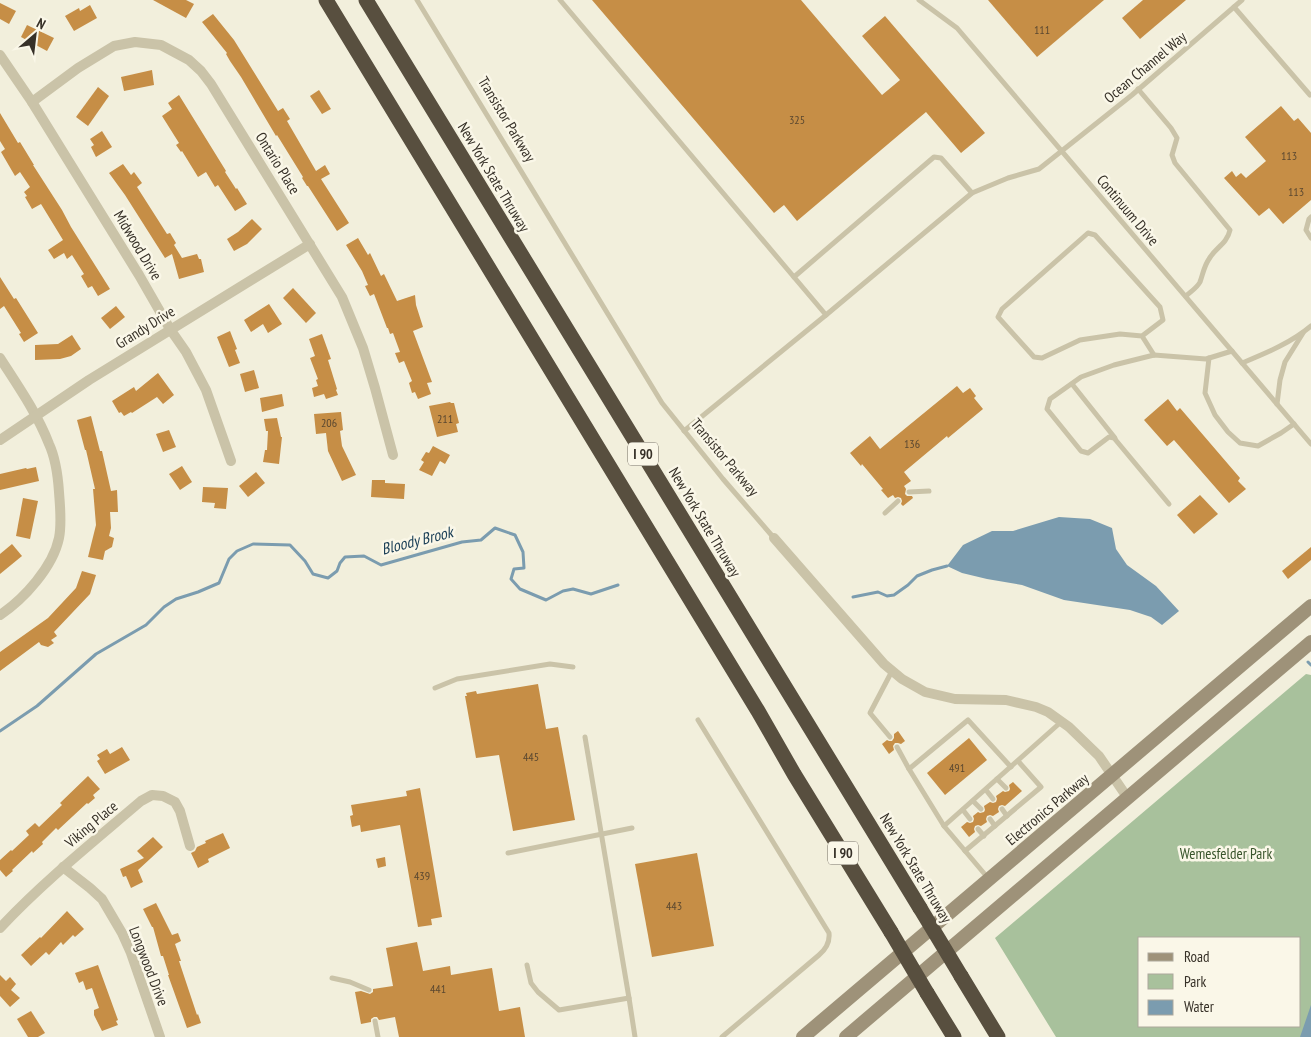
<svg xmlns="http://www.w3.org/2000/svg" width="1311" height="1037" font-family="'PT Sans Narrow',sans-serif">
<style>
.green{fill:#a8c19c;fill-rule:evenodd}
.water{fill:#7b9caf}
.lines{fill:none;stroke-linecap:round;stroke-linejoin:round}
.stream{stroke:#7b9caf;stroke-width:3}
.building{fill:#c68e46}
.service{stroke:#cac3a8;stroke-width:5}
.minor{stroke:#cac3a8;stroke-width:10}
.secondary{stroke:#9e9279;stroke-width:14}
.motorway{stroke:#584f3f;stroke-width:15}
.motorway-bridge{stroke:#584f3f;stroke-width:15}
.labels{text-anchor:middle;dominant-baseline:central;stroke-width:5;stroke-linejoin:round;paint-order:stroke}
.number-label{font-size:12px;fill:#5b4830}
.shield{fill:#faf7e8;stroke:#726c62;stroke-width:1}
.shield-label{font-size:14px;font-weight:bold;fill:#373128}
.street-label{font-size:15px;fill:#373128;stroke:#faf7e8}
.park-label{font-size:15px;fill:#39552c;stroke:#faf7e8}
.water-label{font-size:16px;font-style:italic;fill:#1d4158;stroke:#faf7e8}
</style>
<rect width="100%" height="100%" fill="#f2efdc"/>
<!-- green -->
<path class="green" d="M1306,674L1311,675V1037H1056L995,938ZM1140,938H1300V1026H1140Z"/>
<!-- water -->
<g class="water">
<polygon points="1059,517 1090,519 1112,528 1116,549 1127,565 1156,586 1179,611 1162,625 1151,617 1130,610 1064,600 1022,585 987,579 962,573 947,566 963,545 992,531 1013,531"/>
<polygon points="1311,1005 1311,1037 1300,1037"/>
</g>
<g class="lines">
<!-- stream -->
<g class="stream">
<polyline points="853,597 878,592 887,596 894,595 908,585 917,576 932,570 947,566"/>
<polyline points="1308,662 1311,665"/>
<polyline points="0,731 37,706 96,654 146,625 164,607 176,599 198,592 219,583 229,559 237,551 253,544 290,545 305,561 313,574 328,578 337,571 340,563 345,557 364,556 381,565 462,542 481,540 495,528 515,535 523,552 524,568 514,569 511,579 520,589 546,600 563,591 573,589 591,594 618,585"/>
</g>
</g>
<!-- building -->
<g class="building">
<polygon points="153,0 186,0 194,4 186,18"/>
<polygon points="592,0 801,0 882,95 900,80 862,36 885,16 985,133 961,153 926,112 797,221 784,205 774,213"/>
<polygon points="988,0 1104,0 1037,57"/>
<polygon points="1143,0 1186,0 1140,39 1122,18"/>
<polygon points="0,3 16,11 9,24 0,19"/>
<polygon points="90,5 97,18 74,31 65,16 79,8 80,11"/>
<polygon points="213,14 234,40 278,111 283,108 290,119 287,121 316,171 325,165 330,174 321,179 349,223 337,231 308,186 307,186 302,178 303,177 277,135 276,136 241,77 230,61 226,54 227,53 202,22"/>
<polygon points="27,25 54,38 47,51 21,37"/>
<polygon points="152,70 154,85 124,91 121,77"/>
<polygon points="98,87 109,96 88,126 76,117"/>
<polygon points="319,90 331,109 322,114 310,96"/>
<polygon points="179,95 226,171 225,172 236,189 237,188 247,204 235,211 218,185 215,187 206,172 198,177 182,151 181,152 176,145 179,143 162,116 172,109 168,103"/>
<polygon points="1281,106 1294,121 1298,118 1311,133 1311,200 1283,224 1269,208 1259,216 1224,178 1232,171 1236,177 1241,173 1246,178 1266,161 1245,137"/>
<polygon points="0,113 18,143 20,142 34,165 33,165 62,210 71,227 110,289 98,296 92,286 88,288 81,276 84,274 72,255 67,259 64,253 54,259 48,250 63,240 41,204 32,209 25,197 27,196 24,192 30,187 20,172 15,176 1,152 5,149 0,141"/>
<polygon points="102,131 112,147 96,157 91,147 94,145 90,139"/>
<polygon points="123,164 131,175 134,172 142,183 137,187 167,234 170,233 176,243 174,245 182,258 197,254 199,259 201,259 204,272 179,279 172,254 165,258 125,195 109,173"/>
<polygon points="252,219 262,229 247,244 234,251 227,239 238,232"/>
<polygon points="358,238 368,255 370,253 381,276 384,274 397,301 415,295 416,305 423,327 413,331 432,382 427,383 431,394 418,399 415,392 412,393 409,383 412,381 404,361 399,363 395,353 400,352 393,333 390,334 388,328 387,328 374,294 370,296 365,286 368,285 362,271 346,245"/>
<polygon points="0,277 14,299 16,298 38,333 24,342 19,334 21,333 4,306 0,309"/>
<polygon points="293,288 316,313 306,323 283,298"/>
<polygon points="269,304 282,324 268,333 263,324 251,332 244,320"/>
<polygon points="116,306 125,317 110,329 101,318"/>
<polygon points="230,331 237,349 235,350 240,363 229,367 217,337"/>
<polygon points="322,334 331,359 328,360 337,389 336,390 338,395 326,399 324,394 314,397 312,388 318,386 316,380 318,379 310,358 315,356 309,339"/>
<polygon points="72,335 81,349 71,356 60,359 35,360 35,345 58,344"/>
<polygon points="254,370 259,388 245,392 240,374"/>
<polygon points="158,373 174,395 163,404 157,397 132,413 131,412 124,416 121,412 119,413 112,401 134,387 136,391"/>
<polygon points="957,386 963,393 970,388 976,396 974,398 983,409 948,438 947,436 904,472 911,481 904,486 906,489 905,494 907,496 912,496 913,498 903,506 901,504 902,501 901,498 898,497 895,498 893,495 888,498 881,490 883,489 862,464 861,466 850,453 870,436 880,449"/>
<polygon points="282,394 284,406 262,412 260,398"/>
<polygon points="1168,399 1177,411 1180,408 1240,478 1238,481 1246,489 1229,503 1174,440 1167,446 1144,420"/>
<polygon points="450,402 451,403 454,403 459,423 456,424 458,432 437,437 429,406"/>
<polygon points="341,412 343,430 340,431 342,446 356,475 342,481 328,451 326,433 316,434 314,414"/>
<polygon points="91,416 100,451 102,451 111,491 117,490 118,512 110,512 111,528 109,536 114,538 112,547 105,551 103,560 88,557 96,525 93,489 95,489 86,450 85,450 77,420"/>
<polygon points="277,418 281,437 282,437 279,464 263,462 265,450 267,450 268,431 266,431 264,419"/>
<polygon points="169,430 176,447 163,452 156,434"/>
<polygon points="433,446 450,455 445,464 440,461 432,476 419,470 424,462 421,460 426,452 429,453"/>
<polygon points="182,466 192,482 180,490 169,474"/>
<polygon points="36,467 39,481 0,490 0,474 26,468 27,469"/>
<polygon points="256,472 265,483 248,497 239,486"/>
<polygon points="372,480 385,480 385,483 405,484 404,499 371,497"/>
<polygon points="203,487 228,488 226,509 214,508 215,503 202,502"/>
<polygon points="1200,495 1218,514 1194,534 1177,515"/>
<polygon points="23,498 38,501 30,539 16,536"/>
<polygon points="12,544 22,556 0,574 0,554"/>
<polygon points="1311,547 1311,560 1288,579 1282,571"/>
<polygon points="82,571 96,575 90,594 54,632 57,636 51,640 54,643 48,647 41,645 39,642 0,671 0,652 48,618 76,588"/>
<polygon points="538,684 546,729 558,727 575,820 513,831 499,755 476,758 465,696 467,696 466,693 476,691 477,694"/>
<polygon points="898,731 905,741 901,744 898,743 895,743 893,746 894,750 889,754 882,744 887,740 889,741 892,741 894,738 894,734"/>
<polygon points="969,738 987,760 945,795 927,773"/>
<polygon points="122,747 130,760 105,774 97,761 100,759 97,755 107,749 110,754"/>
<polygon points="88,776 100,789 93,795 95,798 88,804 87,803 58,830 56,828 42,842 43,844 33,853 32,851 12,870 13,871 6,877 0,870 0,860 11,850 12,851 29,835 26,831 35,823 39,827 62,805 60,803"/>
<polygon points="1013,782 1022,791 1005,806 1002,805 999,806 998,809 999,812 993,816 990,815 987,816 986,819 987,822 981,826 978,825 975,826 974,829 975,832 969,837 961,827 967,822 970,823 973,822 974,819 973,816 978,812 980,813 984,812 985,810 984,806 990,802 993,803 996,802 997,799 996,796 1003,791 1005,792 1009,791 1010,789 1009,785"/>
<polygon points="420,788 442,917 431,919 432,925 418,927 400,825 361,832 360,825 352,827 350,816 353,815 351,805 407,796 406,791"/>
<polygon points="223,833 230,848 208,859 209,862 198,868 191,853 195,851 197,847 206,843 205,841"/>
<polygon points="153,837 163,847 138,870 143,882 131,888 126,876 123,877 120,869 144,858 137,851"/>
<polygon points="697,853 714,946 652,957 635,864"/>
<polygon points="385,857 386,866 378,868 376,859"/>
<polygon points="156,903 172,935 178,933 181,941 175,944 181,961 179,961 197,1015 198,1014 201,1023 187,1028 168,975 169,975 163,956 161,956 153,927 152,927 143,909"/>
<polygon points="67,911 84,929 75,937 73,935 63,945 61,942 49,955 46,952 31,966 21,955 40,937 41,938"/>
<polygon points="417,942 423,971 450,966 451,975 492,968 499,1011 520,1007 525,1037 399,1037 395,1017 379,1020 377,1017 374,1017 371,1019 371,1022 361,1024 355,992 361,991 370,994 373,992 373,989 393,986 386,948"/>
<polygon points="98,965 118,1020 116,1021 118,1025 102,1031 94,1015 94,1010 99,1008 92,988 86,990 83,981 79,983 75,973"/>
<polygon points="0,975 6,981 10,977 16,984 11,990 20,998 10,1007 0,996"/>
<polygon points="31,1011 45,1033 38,1037 28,1037 17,1019"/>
</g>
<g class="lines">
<!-- service -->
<g class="service">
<polyline points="417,0 662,403 723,479 774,538"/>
<polyline points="560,0 826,315 684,431"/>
<polyline points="919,0 957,28 1311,444"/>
<polyline points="1234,7 1310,95"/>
<path d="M1138,89L1171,128L1177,138L1172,155L1175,163L1230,230C1227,244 1215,248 1209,259C1204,266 1203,274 1200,282C1197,288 1190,292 1186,296"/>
<polyline points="972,193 1008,178 1039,169 1132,95 1242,0"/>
<polyline points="1311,217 1309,219 1306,230 1311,238"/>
<polyline points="794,277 934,157 941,158 972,193 826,315"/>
<polyline points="1142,336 1120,334 1080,340 1042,358 1034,357 998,317 1002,309 1088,233 1095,235 1160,307 1163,320 1142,336 1154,355"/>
<polyline points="1209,358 1205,393 1215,415 1228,432 1240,443 1258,446 1281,433 1294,424"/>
<path d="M1242,363C1266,353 1291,343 1311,326"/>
<polyline points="1072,384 1115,438"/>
<polyline points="1277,404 1280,380 1285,362 1303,333"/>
<polyline points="909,492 929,491"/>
<polyline points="1169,504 1114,438 1109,437 1088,453 1081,451 1047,409 1050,399 1081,377 1114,365 1154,355 1206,359 1232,351"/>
<polyline points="885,513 898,501"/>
<polyline points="435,688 457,679 550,664 573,667"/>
<path d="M698,720L829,933C830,942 826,949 819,955L722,1037"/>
<polyline points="585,737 629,998 635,1037"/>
<polyline points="890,737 870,713 892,671"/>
<polyline points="897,747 909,769 944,826"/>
<polyline points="909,769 968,720 1011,767"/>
<polyline points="997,779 1006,788"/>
<polyline points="986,790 993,799"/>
<polyline points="973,801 981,809"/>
<polyline points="1002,809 1007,816"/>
<polyline points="963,810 970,819"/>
<polyline points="990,819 995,826"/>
<polyline points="978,829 984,836"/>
<polyline points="965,851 1041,787 1018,761"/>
<polyline points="508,853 632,828"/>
<polyline points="988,878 944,826 1061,722"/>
<polyline points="527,965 531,983 538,992 559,1010 629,998"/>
<polyline points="332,978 350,982 369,990"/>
<polyline points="375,1021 378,1037"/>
</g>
<!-- minor -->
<g class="minor">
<polyline points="0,55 32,102 139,275 170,329 186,352 206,390 231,461"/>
<polyline points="32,102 78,68 114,46 135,42 161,45 189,60 201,71 211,84 342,297 363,348 375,388 393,455"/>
<path d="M0,358C18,386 37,413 49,444C55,457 58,477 59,492C60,507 62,523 59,538C53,567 24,599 0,615"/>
<polyline points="0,440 89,380 310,244"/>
<polyline points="774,538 884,664 902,679 925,692 955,699 1006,700 1036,707 1048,712 1069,727 1099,756 1127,797"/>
<polyline points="63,867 90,888 102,899 122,933 131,953 160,1037"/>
<path d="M0,928C43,882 93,842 141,801L152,795L163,796L175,802L180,811L190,846"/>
</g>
<!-- secondary -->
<g class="secondary">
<polyline points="803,1037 1311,606"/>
<polyline points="846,1037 1311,642"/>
</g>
<!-- motorway -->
<g class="motorway">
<polyline points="326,0 758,711 794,774 891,932"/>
<polyline points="366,0 920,908"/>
<polyline points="961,976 998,1037"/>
<polyline points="927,993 954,1037"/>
</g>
<!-- motorway-bridge -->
<g class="motorway-bridge">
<polyline points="920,908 961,976"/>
<polyline points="891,932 927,993"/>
</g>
</g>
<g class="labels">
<!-- number labels -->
<g class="number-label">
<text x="1042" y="29">111</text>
<text x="797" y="119">325</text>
<text x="1289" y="155">113</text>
<text x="1296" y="191">113</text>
<text x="445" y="418">211</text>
<text x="329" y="422">206</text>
<text x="912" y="443">136</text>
<text x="531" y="756">445</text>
<text x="957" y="767">491</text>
<text x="422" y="875">439</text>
<text x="674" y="905">443</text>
<text x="438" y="988">441</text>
</g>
<!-- shield labels -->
<g class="shield">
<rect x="628" y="442.5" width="30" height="23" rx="4"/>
<rect x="828" y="841.5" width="30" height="23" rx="4"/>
</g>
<g class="shield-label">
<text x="643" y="454">I 90</text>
<text x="843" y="853">I 90</text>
</g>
<!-- street labels -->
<g class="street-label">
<text transform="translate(1145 67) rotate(-40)">Ocean Channel Way</text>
<text transform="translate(507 119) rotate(59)">Transistor Parkway</text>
<text transform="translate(278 163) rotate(58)">Ontario Place</text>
<text transform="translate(494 177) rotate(59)">New York State Thruway</text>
<text transform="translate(1128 210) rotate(50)">Continuum Drive</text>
<text transform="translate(138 245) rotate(59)">Midwood Drive</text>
<text transform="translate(145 327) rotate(-32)">Grandy Drive</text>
<text transform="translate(725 457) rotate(50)">Transistor Parkway</text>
<text transform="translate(705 522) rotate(59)">New York State Thruway</text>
<text transform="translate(1047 809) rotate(-40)">Electronics Parkway</text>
<text transform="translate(91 824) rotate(-40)">Viking Place</text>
<text transform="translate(916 868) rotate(59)">New York State Thruway</text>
<text transform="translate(149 966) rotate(69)">Longwood Drive</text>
</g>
<!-- park labels -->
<g class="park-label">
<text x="1226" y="853">Wemesfelder Park</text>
</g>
<!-- water labels -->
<g class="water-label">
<text transform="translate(417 540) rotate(-14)">Bloody Brook</text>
</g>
</g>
<!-- legend -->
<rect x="1138" y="937" width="162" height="90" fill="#faf7e8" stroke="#aca89b"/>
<rect x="1148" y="953" width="25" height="8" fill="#9e9279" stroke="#aca89b"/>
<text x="1184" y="962" font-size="15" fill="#373128">Road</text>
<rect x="1148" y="974" width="25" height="15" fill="#a8c19c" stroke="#aca89b"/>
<text x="1184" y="987" font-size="15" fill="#373128">Park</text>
<rect x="1148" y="1000" width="25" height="15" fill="#7b9caf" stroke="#aca89b"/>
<text x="1184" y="1012" font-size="15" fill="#373128">Water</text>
<!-- north arrow -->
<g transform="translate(35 35) rotate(28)" stroke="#faf7e8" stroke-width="4" paint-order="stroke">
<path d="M0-4L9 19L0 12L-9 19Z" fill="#373128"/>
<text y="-8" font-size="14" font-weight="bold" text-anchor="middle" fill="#373128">N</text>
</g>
</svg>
